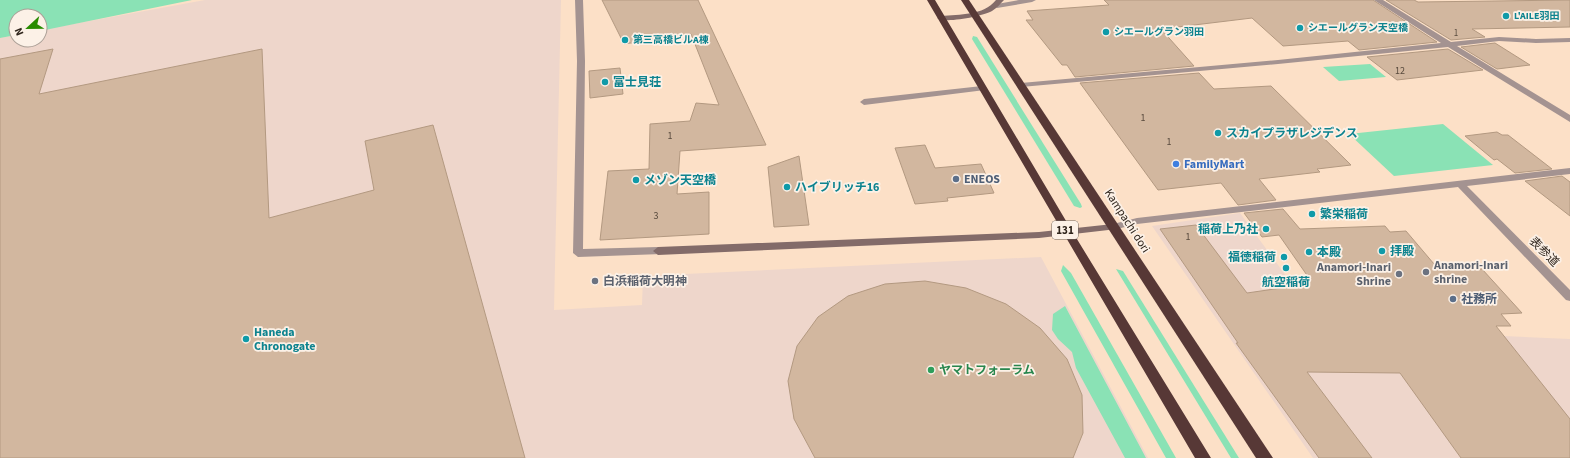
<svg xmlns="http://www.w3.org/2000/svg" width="1570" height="458" font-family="'Source Sans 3','Noto Sans JP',sans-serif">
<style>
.commercial{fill:#eed6cb}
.green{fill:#8ae2b5}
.building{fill:#d2b79f;stroke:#b39981}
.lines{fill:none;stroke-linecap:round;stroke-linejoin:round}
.street{fill:#a49391;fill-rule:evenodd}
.secondary{fill:#836b69;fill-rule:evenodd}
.highway{fill:#573836;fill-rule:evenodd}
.culture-dot{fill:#0f9aa8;stroke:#fcf1e7;stroke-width:1.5}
.shop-dot{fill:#3f7fe0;stroke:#fcf1e7;stroke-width:1.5}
.service-dot{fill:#5c6f8a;stroke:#fcf1e7;stroke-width:1.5}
.worship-dot{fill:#6b7280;stroke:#fcf1e7;stroke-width:1.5}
.leisure-dot{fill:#2e9e5b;stroke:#fcf1e7;stroke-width:1.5}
.labels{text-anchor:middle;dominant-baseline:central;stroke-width:3.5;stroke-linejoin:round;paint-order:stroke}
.far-number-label{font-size:9px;fill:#584a3d}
.far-culture-label{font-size:10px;font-weight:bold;fill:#0d838f;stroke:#fcf1e7;text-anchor:start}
.number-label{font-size:10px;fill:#584a3d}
.shield{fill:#fcf1e7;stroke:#6c6259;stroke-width:1}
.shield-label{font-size:11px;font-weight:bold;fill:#2f251c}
.culture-label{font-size:12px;font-weight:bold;fill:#0d838f;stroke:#fcf1e7;text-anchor:start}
.shop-label{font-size:12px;font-weight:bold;fill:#366cbe;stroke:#fcf1e7;text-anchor:start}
.service-label{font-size:12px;font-weight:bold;fill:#4e5e75;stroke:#fcf1e7;text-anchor:start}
.street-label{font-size:12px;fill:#2f251c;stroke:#fcf1e7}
.worship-label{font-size:12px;font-weight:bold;fill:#5b616d;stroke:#fcf1e7;text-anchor:start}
.leisure-label{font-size:12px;font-weight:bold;fill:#27864d;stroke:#fcf1e7;text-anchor:start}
</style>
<rect width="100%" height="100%" fill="#fce0c7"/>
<!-- commercial -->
<g class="commercial">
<polygon points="205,0 561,0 554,310 642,305 643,276 1041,257 1148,458 0,458 0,38 16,35 16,40 40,40 40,30"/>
<polygon points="1240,213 1324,328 1570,339 1570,458 1313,458 1152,226"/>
</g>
<!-- green -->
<g class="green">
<polygon points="0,0 192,0 40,31 40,16 16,16 16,35 0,38"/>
<polygon points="973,36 977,37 1081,204 1082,207 1080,208 1074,206 972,39"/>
<polygon points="1370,64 1386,77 1339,81 1323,67"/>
<polygon points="1443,124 1493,165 1394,176 1349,134"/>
<polygon points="1063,265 1071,273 1176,458 1166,458 1061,271"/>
<polygon points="1116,269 1123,271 1239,458 1231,458"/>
<polygon points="1065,306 1146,458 1125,458 1076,368 1072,352 1058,339 1052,330 1053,314"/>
</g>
<!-- building -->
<g class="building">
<polygon points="602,0 698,0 766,145 680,151 677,194 709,192 709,234 600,240 608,171 649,169 650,124 690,121 696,103 719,105 691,34 624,44"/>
<polygon points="1104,0 1373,0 1437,42 1359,50 1348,41 1283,46 1252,18 1161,29 1194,66 1075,77 1067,65 1062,65 1026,20 1033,20 1027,11 1109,5"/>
<polygon points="1386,0 1414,0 1418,2 1570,0 1570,27 1472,29 1485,37 1451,40"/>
<polygon points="1495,43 1530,65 1497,69 1461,47"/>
<polygon points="53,49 39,94 262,49 269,218 374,190 365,141 433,125 525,458 0,458 0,59"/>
<polygon points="1448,49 1483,70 1397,80 1367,57"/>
<polygon points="620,68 623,94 590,98 589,71"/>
<polygon points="1199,73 1214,89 1271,86 1351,165 1317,169 1320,172 1259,179 1276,200 1238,205 1221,183 1158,190 1080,83"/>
<polygon points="1497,132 1502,135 1508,135 1552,169 1515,173 1497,159 1494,160 1465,136"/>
<polygon points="925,145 935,168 981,164 994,193 947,198 948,201 915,204 895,148"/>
<polygon points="799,156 809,225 774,227 768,167"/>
<polygon points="1562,176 1570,182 1570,216 1525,181"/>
<polygon points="1283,209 1300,229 1385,226 1390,232 1406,231 1440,271 1482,269 1522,313 1501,314 1511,326 1496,326 1570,419 1570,458 1461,458 1400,373 1307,372 1372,458 1319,458 1236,343 1238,343 1160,229 1196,225 1247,293 1295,286 1292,283 1311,281 1279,235 1262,237 1244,213"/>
<polygon points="925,281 966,288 1006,304 1040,328 1067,359 1082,395 1083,433 1073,458 815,458 794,419 788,381 797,346 818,317 848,296 885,284"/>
</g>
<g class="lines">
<!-- street -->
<g class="street">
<polygon points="575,0 583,0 585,61 583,249 658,247 662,248 663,251 662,254 578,257 573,253 577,61"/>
<polygon points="1019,0 1036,0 1032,2 997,8 993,6 997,4"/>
<polygon points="1374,0 1383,0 1451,42 1499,37 1536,39 1570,38 1570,42 1536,43 1499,41 1457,46 1570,115 1570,122 1448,47 1278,64 1021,87 1017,85 1021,83 1278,60 1441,43"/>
<polygon points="982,86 986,88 985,90 864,105 860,102 864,99"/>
<polygon points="1570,168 1570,174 1467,186 1570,290 1570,301 1566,300 1458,187 1137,224 1113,230 1108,227 1109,225 1137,218"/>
</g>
<!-- secondary -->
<g class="secondary">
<path d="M996,0H1004C1000,4 997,8 992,11C983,16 945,24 937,18L941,16C960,14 983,16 996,0Z"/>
<polygon points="1113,224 1118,227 1117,229 1039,238 658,255 653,251 658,247 1039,232"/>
</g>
<!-- highway -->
<g class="highway">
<polygon points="927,0 935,0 1072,231 1211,458 1195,458"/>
<polygon points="961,0 969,0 1273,458 1256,458"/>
</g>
</g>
<!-- markers -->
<g class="culture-dot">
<circle cx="1506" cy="16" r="4"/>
<circle cx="1300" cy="28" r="4"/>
<circle cx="1106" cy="32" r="4"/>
<circle cx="625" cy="40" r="4"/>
<circle cx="605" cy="82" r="4"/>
<circle cx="1218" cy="133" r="4"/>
<circle cx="636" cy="180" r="4"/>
<circle cx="787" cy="187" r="4"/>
<circle cx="1312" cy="214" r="4"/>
<circle cx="1266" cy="229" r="4"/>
<circle cx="1382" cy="251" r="4"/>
<circle cx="1309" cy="252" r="4"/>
<circle cx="1284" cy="257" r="4"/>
<circle cx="1286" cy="268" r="4"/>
<circle cx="246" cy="339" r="4"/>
</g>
<circle class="shop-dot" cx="1176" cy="164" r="4"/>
<g class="service-dot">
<circle cx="956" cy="179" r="4"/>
<circle cx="1453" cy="299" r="4"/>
</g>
<g class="worship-dot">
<circle cx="1426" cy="272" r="4"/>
<circle cx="1399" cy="274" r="4"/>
<circle cx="595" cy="281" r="4"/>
</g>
<circle class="leisure-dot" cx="931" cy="370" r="4"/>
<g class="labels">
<!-- far-number labels -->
<g class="far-number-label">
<text x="1456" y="33">1</text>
</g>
<!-- far-culture labels -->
<g class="far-culture-label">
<text x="1514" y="16">L'AILE羽田</text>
<text x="1308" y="28">シエールグラン天空橋</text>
<text x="1114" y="32">シエールグラン羽田</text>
<text x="633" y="40">第三高橋ビルA棟</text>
</g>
<!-- number labels -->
<g class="number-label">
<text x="1400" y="71">12</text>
<text x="1143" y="118">1</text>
<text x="670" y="136">1</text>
<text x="1169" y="142">1</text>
<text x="656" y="216">3</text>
<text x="1188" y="237">1</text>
</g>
<!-- shield labels -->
<rect class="shield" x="1052" y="221" width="26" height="18" rx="3"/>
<g class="shield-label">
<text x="1065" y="230">131</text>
</g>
<!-- culture labels -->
<g class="culture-label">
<text x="613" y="82">富士見荘</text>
<text x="1226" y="133">スカイプラザレジデンス</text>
<text x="644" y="180">メゾン天空橋</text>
<text x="795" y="187">ハイブリッチ16</text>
<text x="1320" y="214">繁栄稲荷</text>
<text x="1258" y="229" text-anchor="end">稲荷上乃社</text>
<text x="1390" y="251">拝殿</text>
<text x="1317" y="252">本殿</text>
<text x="1276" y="257" text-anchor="end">福徳稲荷</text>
<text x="1286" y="282" text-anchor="middle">航空稲荷</text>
<text x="254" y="332">Haneda<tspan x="254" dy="14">Chronogate</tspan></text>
</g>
<!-- shop labels -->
<g class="shop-label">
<text x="1184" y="164">FamilyMart</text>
</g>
<!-- service labels -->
<g class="service-label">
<text x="964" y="179">ENEOS</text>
<text x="1461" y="299">社務所</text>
</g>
<!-- street labels -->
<g class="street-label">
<text transform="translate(1127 221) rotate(57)">Kampachi dori</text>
<text transform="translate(1544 252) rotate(45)">表参道</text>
</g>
<!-- worship labels -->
<g class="worship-label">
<text x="1434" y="265">Anamori-Inari<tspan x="1434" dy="14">shrine</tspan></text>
<text x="1391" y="267" text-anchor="end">Anamori-Inari<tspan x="1391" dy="14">Shrine</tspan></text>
<text x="603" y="281">白浜稲荷大明神</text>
</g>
<!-- leisure labels -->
<g class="leisure-label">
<text x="939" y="370">ヤマトフォーラム</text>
</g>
</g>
<!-- north arrow -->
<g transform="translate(28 28) rotate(248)"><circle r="19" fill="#fcf1e7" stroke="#aa9f96"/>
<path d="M0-3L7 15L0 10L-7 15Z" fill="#288b00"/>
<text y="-6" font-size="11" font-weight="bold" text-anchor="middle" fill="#2f251c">N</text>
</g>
</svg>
